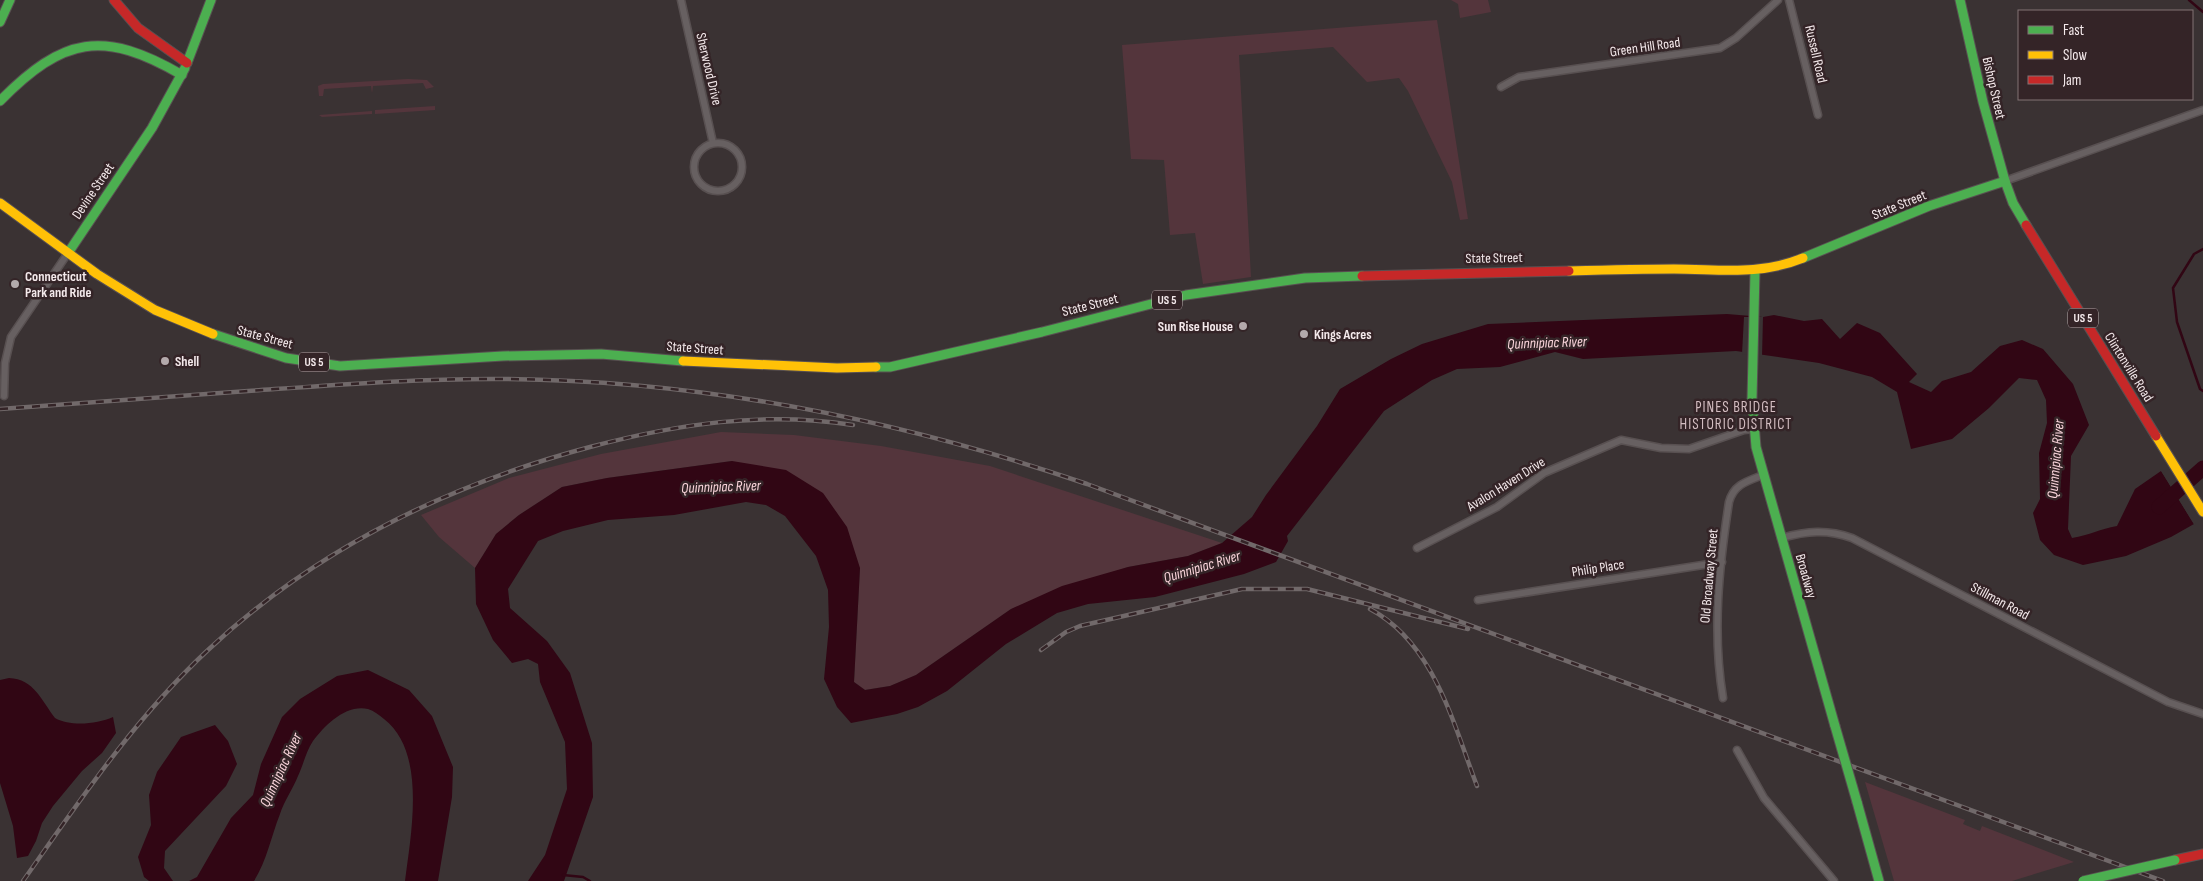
<svg xmlns="http://www.w3.org/2000/svg" width="2203" height="881" font-family="'Sofia Sans Condensed',sans-serif">
<style>
.green{fill:#54353c}
.water{fill:#310614}
.pier{fill:#3a3233}
.lines{fill:none;stroke-linecap:round;stroke-linejoin:round}
.stream{stroke:#310614;stroke-width:2.5}
.river{stroke:#310614;stroke-width:15}
.street-casing{stroke:#585051;stroke-width:9}
.fast-casing{stroke:#585051;stroke-width:11}
.slow-casing{stroke:#585051;stroke-width:11}
.jam-casing{stroke:#585051;stroke-width:11}
.street{stroke:#676061;stroke-width:6}
.fast{stroke:#4caf50;stroke-width:9}
.slow{stroke:#ffc107;stroke-width:9}
.jam{stroke:#c62828;stroke-width:9}
.rail-casing{stroke:#71696a;stroke-width:4.5}
.rail{stroke:#342427;stroke-width:2.5;stroke-dasharray:8;stroke-linecap:butt}
.fast-bridge-casing{stroke:#585051;stroke-width:11;stroke-linecap:butt}
.fast-bridge{stroke:#4caf50;stroke-width:9}
.poi-dot{fill:#b3a9ab;stroke:#342427;stroke-width:2}
.labels{text-anchor:middle;dominant-baseline:central;stroke-width:5;stroke-linejoin:round;paint-order:stroke}
.shield{fill:#342427;stroke:#baaeb0;stroke-width:1}
.shield-label{font-size:12px;font-weight:bold;fill:#f4e9eb}
.street-label{font-size:14px;fill:#f4e9eb;stroke:#342427}
.poi-label{font-size:14px;font-weight:bold;fill:#f4e9eb;stroke:#342427;text-anchor:start}
.water-label{font-size:15px;font-style:italic;fill:#fad5db;stroke:#342427}
.neighbourhood-label{font-size:15px;letter-spacing:1px;fill:#d3bdc1;stroke:#342427}
</style>
<rect width="100%" height="100%" fill="#3a3233"/>
<!-- green -->
<g class="green">
<polygon points="1451,0 1488,0 1491,12 1460,18 1458,4"/>
<polygon points="1437,20 1468,219 1460,220 1452,182 1408,91 1399,78 1367,82 1333,47 1239,55 1251,277 1203,284 1195,233 1170,235 1164,160 1131,159 1122,45"/>
<polygon points="408,79 427,80 434,87 426,89 423,83 373,86 372,93 371,86 324,89 323,96 319,96 318,86 323,84"/>
<polygon points="435,106 435,110 375,114 375,110"/>
<polygon points="372,111 372,114 322,117 319,115"/>
<polygon points="721,432 794,435 881,446 990,466 1222,543 1188,556 1128,567 1011,609 916,675 890,686 865,690 854,682 860,568 732,461 607,478 562,487 519,515 496,534 475,568 439,537 421,515 509,478 601,454"/>
<polygon points="1865,782 1965,820 1963,824 1980,831 1982,826 2074,862 2012,881 1894,881"/>
</g>
<!-- water -->
<g class="water">
<path d="M1727,314L1763,317L1774,315L1804,321L1822,319L1840,339L1857,323L1880,333L1917,374L1909,382L1931,392L1942,381L1971,372L2000,346L2022,340L2043,349L2073,384L2089,425L2071,456L2068,529L2072,538C2090,535 2100,529 2117,526L2135,489L2161,471L2194,524L2171,537L2126,556L2083,565L2054,555L2040,540L2033,513L2040,499L2039,453L2047,423L2046,400L2037,380L2019,378L1989,408L1952,439L1911,449L1897,392L1872,377L1819,363L1736,351L1583,359L1555,352L1500,367L1457,369L1432,380L1384,411L1287,536L1288,541L1276,562L1244,574L1155,597L1088,604L1057,613L1006,644L947,691L918,707L897,714L851,723L837,707L824,679L829,627L828,590L816,556L785,516L766,505L746,502L674,515L608,520L563,531L538,541L508,589L510,608L547,641L570,673L592,743L593,797L564,881H528L545,855L567,789L565,742L540,682L538,664L528,659L512,663L493,640L476,604L475,568L496,534L519,515L562,487L607,478L732,461L786,470L823,493L847,527L860,568L854,682L865,690L890,686L916,675L1011,609L1062,586L1128,567L1188,556L1222,543L1252,517L1266,495L1317,426L1340,389L1391,359L1422,344L1488,324Z"/>
<path d="M368,670L409,690L432,716L453,767L452,797L438,881H405C411,834 427,752 384,719C379,715 374,711 368,709C346,704 325,725 313,741C306,751 303,766 298,776C293,789 284,801 280,814C271,837 267,860 254,881H189L197,877L231,818L253,795L261,764L282,717L300,699L337,676Z"/>
<path d="M9,678C34,679 42,701 55,718C71,727 97,724 113,717L116,733L102,753L82,771L53,806L42,823L36,841L28,856L17,858L13,826L0,783V680Z"/>
<polygon points="215,725 228,741 237,764 226,786 165,851 164,868 173,881 149,881 144,877 138,857 151,825 149,795 157,772 181,737"/>
</g>
<!-- pier -->
<g class="pier">
<polygon points="1744,317 1763,317 1762,357 1742,354"/>
<polygon points="2160,469 2163,470 2196,523 2195,526"/>
</g>
<g class="lines">
<!-- stream -->
<g class="stream">
<polyline points="2189,0 2203,12"/>
<polyline points="2203,249 2194,254 2173,288 2177,322 2200,389 2203,391"/>
<polyline points="563,875 583,877 590,881"/>
</g>
<!-- river -->
<polyline class="river" points="2159,507 2203,468"/>
<!-- street casing -->
<g class="street-casing">
<g id="street">
<polyline points="681,0 713,143"/>
<polyline points="1789,0 1818,115"/>
<polyline points="1501,87 1519,77 1720,48 1736,38 1778,0"/>
<circle cx="718" cy="167" r="24"/>
<polyline points="2005,181 2203,110"/>
<polyline points="4,396 5,363 11,337 68,253"/>
<path d="M1781,538C1807,531 1827,529 1852,538L2168,702L2203,714"/>
<polyline points="1417,548 1497,507 1544,473 1621,440 1661,448 1689,449 1744,430 1754,429"/>
<polyline points="1478,600 1722,562"/>
<path d="M1723,698C1712,632 1719,567 1729,502C1734,484 1748,481 1763,475"/>
<polyline points="1737,750 1764,798 1834,881"/>
</g>
</g>
<!-- fast casing -->
<g class="fast-casing">
<g id="fast">
<polyline points="1960,0 1983,102 2005,181"/>
<polyline points="0,22 10,0"/>
<polyline points="187,63 211,0"/>
<path d="M0,101C63,37 103,29 182,75"/>
<polyline points="68,253 152,128 185,68"/>
<polyline points="1803,258 1929,206 2005,181 2013,203 2026,225"/>
<polyline points="1755,271 1752,399 1756,447 1835,726"/>
<polyline points="213,334 286,358 340,366 503,356 601,354 683,361"/>
<polyline points="876,367 890,367 1042,332 1186,295 1305,278 1362,276"/>
<polyline points="1857,802 1879,881"/>
</g>
</g>
<!-- slow casing -->
<g class="slow-casing">
<g id="slow">
<polyline points="0,203 97,274 155,310 213,334"/>
<path d="M1569,271C1604,270 1639,269 1674,269C1721,269 1758,276 1803,258"/>
<polyline points="683,361 837,368 876,367"/>
<polyline points="2156,436 2203,512"/>
</g>
</g>
<!-- jam casing -->
<g class="jam-casing">
<g id="jam">
<polyline points="114,0 138,28 187,63"/>
<polyline points="2026,225 2156,436"/>
<polyline points="1362,276 1569,271"/>
<polyline points="2175,860 2203,854"/>
</g>
</g>
<!-- street -->
<use href="#street" class="street"/>
<!-- fast -->
<use href="#fast" class="fast"/>
<!-- slow -->
<use href="#slow" class="slow"/>
<!-- jam -->
<use href="#jam" class="jam"/>
<!-- rail casing -->
<g class="rail-casing">
<g id="rail">
<path d="M0,409C83,403 165,397 248,391C334,385 421,378 508,379C705,381 900,420 1087,484L2163,881"/>
<path d="M1370,609C1434,643 1453,723 1477,786"/>
<polyline points="1041,650 1066,632 1080,626 1242,589 1307,589 1468,629"/>
<path d="M23,881C80,800 135,718 208,650C316,549 447,485 590,447C677,424 763,411 853,425"/>
</g>
</g>
<!-- rail -->
<use href="#rail" class="rail"/>
<!-- fast-bridge casing -->
<g class="fast-bridge-casing">
<g id="fast-bridge">
<polyline points="1835,726 1857,802"/>
<polyline points="2083,881 2175,860"/>
</g>
</g>
<!-- fast-bridge -->
<use href="#fast-bridge" class="fast-bridge"/>
</g>
<!-- markers -->
<g class="poi-dot">
<circle cx="15" cy="284" r="5"/>
<circle cx="1243" cy="326" r="5"/>
<circle cx="1304" cy="334" r="5"/>
<circle cx="165" cy="361" r="5"/>
</g>
<g class="labels">
<!-- shield labels -->
<g class="shield">
<rect x="1152" y="290.5" width="30" height="19" rx="4"/>
<rect x="2068" y="308.5" width="30" height="19" rx="4"/>
<rect x="299" y="352.5" width="30" height="19" rx="4"/>
</g>
<g class="shield-label">
<text x="1167" y="300">US 5</text>
<text x="2083" y="318">US 5</text>
<text x="314" y="362">US 5</text>
</g>
<!-- street labels -->
<g class="street-label">
<text transform="translate(1645 47) rotate(-8)">Green Hill Road</text>
<text transform="translate(1816 54) rotate(77)">Russell Road</text>
<text transform="translate(709 69) rotate(77)">Sherwood Drive</text>
<text transform="translate(1994 88) rotate(77)">Bishop Street</text>
<text transform="translate(93 191) rotate(-56)">Devine Street</text>
<text transform="translate(1899 205) rotate(-22)">State Street</text>
<text transform="translate(1494 258) rotate(-1)">State Street</text>
<text transform="translate(1090 305) rotate(-14)">State Street</text>
<text transform="translate(265 337) rotate(15)">State Street</text>
<text transform="translate(695 348) rotate(4)">State Street</text>
<text transform="translate(2129 367) rotate(58)">Clintonville Road</text>
<text transform="translate(1506 484) rotate(-32)">Avalon Haven Drive</text>
<text transform="translate(1598 568) rotate(-9)">Philip Place</text>
<text transform="translate(1709 576) rotate(-85)">Old Broadway Street</text>
<text transform="translate(1806 576) rotate(74)">Broadway</text>
<text transform="translate(2000 601) rotate(28)">Stillman Road</text>
</g>
<!-- poi labels -->
<g class="poi-label">
<text x="25" y="276">Connecticut<tspan x="25" dy="16">Park and Ride</tspan></text>
<text x="1233" y="326" text-anchor="end">Sun Rise House</text>
<text x="1314" y="334">Kings Acres</text>
<text x="175" y="361">Shell</text>
</g>
<!-- water labels -->
<g class="water-label">
<text transform="translate(1547 343) rotate(-2)">Quinnipiac River</text>
<text transform="translate(2056 459) rotate(-85)">Quinnipiac River</text>
<text transform="translate(721 487) rotate(-2)">Quinnipiac River</text>
<text transform="translate(1202 567) rotate(-17)">Quinnipiac River</text>
<text transform="translate(281 770) rotate(-65)">Quinnipiac River</text>
</g>
<!-- neighbourhood labels -->
<g class="neighbourhood-label">
<text x="1736" y="407">PINES BRIDGE<tspan x="1736" dy="17">HISTORIC DISTRICT</tspan></text>
</g>
</g>
<!-- legend -->
<rect x="2018" y="10" width="175" height="90" fill="#342427" stroke="#817375"/>
<rect x="2028" y="26" width="25" height="8" fill="#4caf50" stroke="#817375"/>
<text x="2063" y="35" font-size="15" fill="#f4e9eb">Fast</text>
<rect x="2028" y="51" width="25" height="8" fill="#ffc107" stroke="#817375"/>
<text x="2063" y="60" font-size="15" fill="#f4e9eb">Slow</text>
<rect x="2028" y="76" width="25" height="8" fill="#c62828" stroke="#817375"/>
<text x="2063" y="85" font-size="15" fill="#f4e9eb">Jam</text>
</svg>
